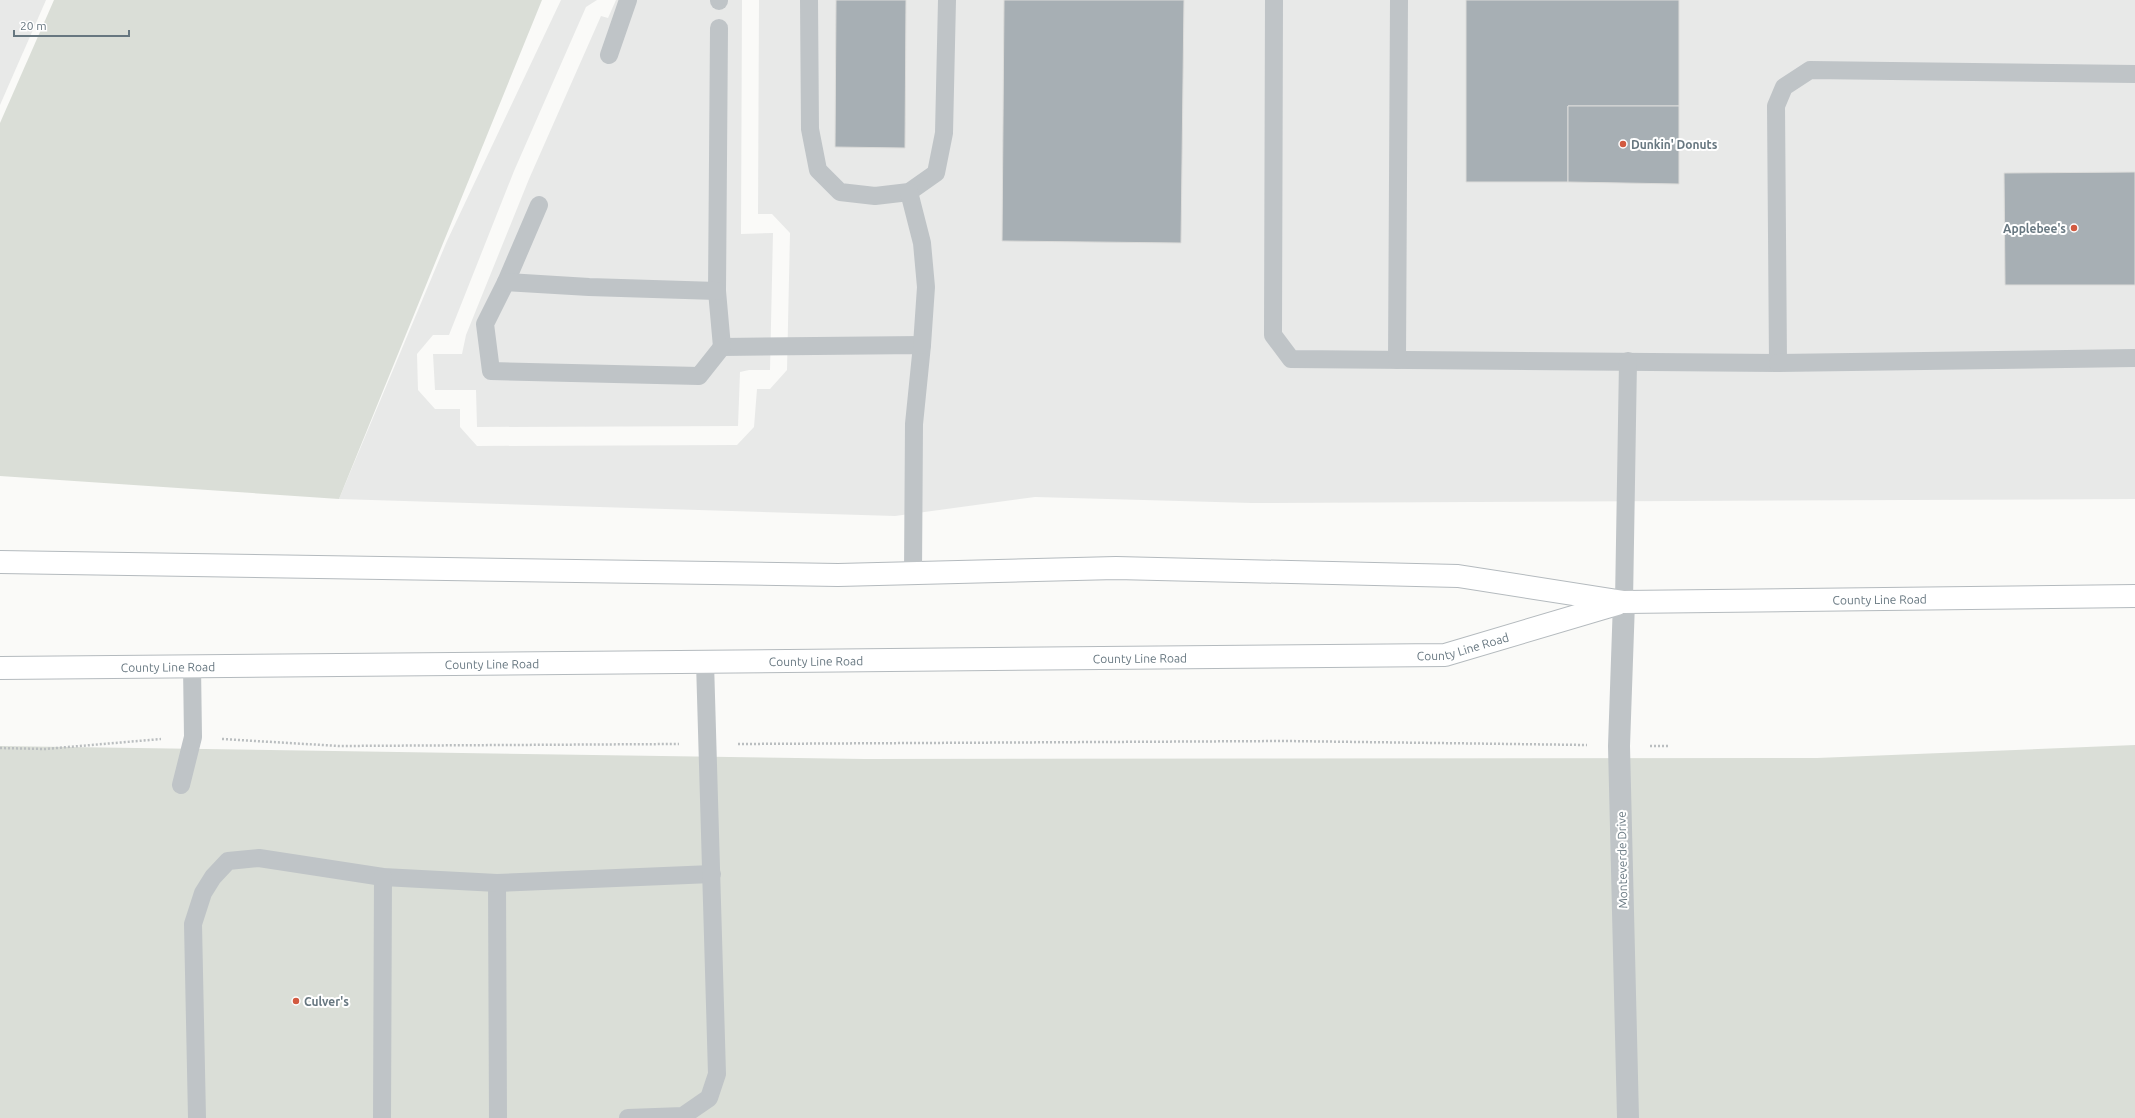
<svg xmlns="http://www.w3.org/2000/svg" width="2135" height="1118" font-family="Ubuntu,sans-serif">
<style>
.built{fill:#e8e9e8}
.green{fill:#daded7}
.building{fill:#a7afb4;stroke:#dcdcda}
.lines{fill:none;stroke-linecap:round;stroke-linejoin:round}
.secondary-casing{stroke:#b4babe;stroke-width:24}
.path{stroke:#babec0;stroke-width:2.5;stroke-dasharray:2 2;stroke-linecap:butt}
.lane{stroke:#bfc4c7;stroke-width:18}
.street{stroke:#bfc4c7;stroke-width:22}
.secondary{stroke:#fff;stroke-width:22}
.poi-dot{fill:#d25a40;stroke:#fff;stroke-width:1.5}
.labels{text-anchor:middle;dominant-baseline:central;stroke-width:4;stroke-linejoin:round;paint-order:stroke}
.poi-label{font-size:12px;font-weight:bold;fill:#677780;stroke:#fff;text-anchor:start}
.street-label{font-size:12px;fill:#677780;stroke:#fff}
</style>
<rect width="100%" height="100%" fill="#fafaf8"/>
<!-- built -->
<g class="built">
<polygon points="0,0 46,0 0,105"/>
<polygon points="561,0 597,0 586,7 514,171 449,335 433,335 417,354 418,390 435,409 460,409 460,427 477,446 737,445 754,427 757,389 770,389 787,370 790,233 772,214 758,214 759,0 2135,0 2135,499 1252,503 1035,497 895,516 339,499 447,241"/>
<polygon points="616,0 742,0 741,234 773,233 770,370 749,370 740,372 738,426 477,427 476,390 435,390 433,354 462,354 466,335 529,179 601,16 608,18"/>
</g>
<!-- green -->
<g class="green">
<polygon points="54,0 542,0 339,499 0,476 0,123"/>
<polygon points="2135,745 2135,1118 0,1118 0,746 865,759 1817,758"/>
</g>
<!-- building -->
<g class="building">
<polygon points="836,0 906,0 905,148 835,147"/>
<polygon points="1004,0 1184,0 1181,243 1002,241"/>
<polygon points="1466,0 1679,0 1679,106 1568,106 1568,182 1466,182"/>
<polygon points="1568,106 1679,106 1679,184 1568,182"/>
<polygon points="2135,172 2135,285 2005,285 2004,173"/>
</g>
<g class="lines">
<!-- secondary casing -->
<g class="secondary-casing">
<g id="secondary">
<path id="s1" d="M0,562L838,575L1116,568L1458,576L1624,602L2135,596"/>
<path id="s2" d="M0,668L1445,655L1617,604"/>
</g>
</g>
<!-- path -->
<g class="path">
<polyline points="222,739 339,746 679,744"/>
<polyline points="738,744 1285,741 1587,745"/>
<polyline points="1650,746 1669,746"/>
<polyline points="0,748 45,749 161,739"/>
</g>
<!-- lane -->
<g class="lane">
<polyline points="809,0 810,129 818,170 840,192 875,196 909,192 936,173 944,133 947,0"/>
<polyline points="1274,0 1273,335 1291,359 1778,363 1776,106 1784,87 1810,70 2135,74"/>
<polyline points="719,1 719,0"/>
<polyline points="719,28 717,291 722,347 922,345 914,424 913,573"/>
<polyline points="609,55 628,0"/>
<polyline points="909,192 922,243 926,287 922,345"/>
<polyline points="539,205 506,282 485,324 491,371 699,376 722,347"/>
<polyline points="506,282 589,287 717,291"/>
<polyline points="1397,360 1399,0"/>
<polyline points="1778,363 2135,358"/>
<polyline points="1624,602 1628,361"/>
<polyline points="181,785 193,737 192,666"/>
<polyline points="497,883 498,1118"/>
<polyline points="197,1118 193,924 203,893 213,877 228,861 259,858 383,877 497,883 712,874"/>
<polyline points="382,1118 383,877"/>
<polyline points="628,1118 683,1116 709,1098 717,1074 705,662"/>
</g>
<!-- street -->
<polyline class="street" points="1624,602 1619,746 1628,1118"/>
<!-- secondary -->
<use href="#secondary" class="secondary"/>
</g>
<!-- markers -->
<g class="poi-dot">
<circle cx="1623" cy="144" r="4"/>
<circle cx="2074" cy="228" r="4"/>
<circle cx="296" cy="1001" r="4"/>
</g>
<g class="labels">
<!-- poi labels -->
<g class="poi-label">
<text x="1631" y="144">Dunkin' Donuts</text>
<text x="2066" y="228" text-anchor="end">Applebee's</text>
<text x="304" y="1001">Culver's</text>
</g>
<!-- street labels -->
<g class="street-label">
<text stroke="none"><textPath href="#s1" startOffset="1882">County Line Road</textPath></text>
<text stroke="none"><textPath href="#s2" startOffset="1464">County Line Road</textPath></text>
<text stroke="none"><textPath href="#s2" startOffset="1140">County Line Road</textPath></text>
<text stroke="none"><textPath href="#s2" startOffset="816">County Line Road</textPath></text>
<text stroke="none"><textPath href="#s2" startOffset="492">County Line Road</textPath></text>
<text stroke="none"><textPath href="#s2" startOffset="168">County Line Road</textPath></text>
<text transform="translate(1622 860) rotate(-91)">Monteverde Drive</text>
</g>
</g>
<!-- scale -->
<path d="M14 30v6h115v-6" fill="none" stroke="#677780" stroke-width="2"/>
<text x="20" y="30" font-size="12" fill="#677780" stroke="#ffffff" stroke-width="3" paint-order="stroke">20 m</text>
</svg>
